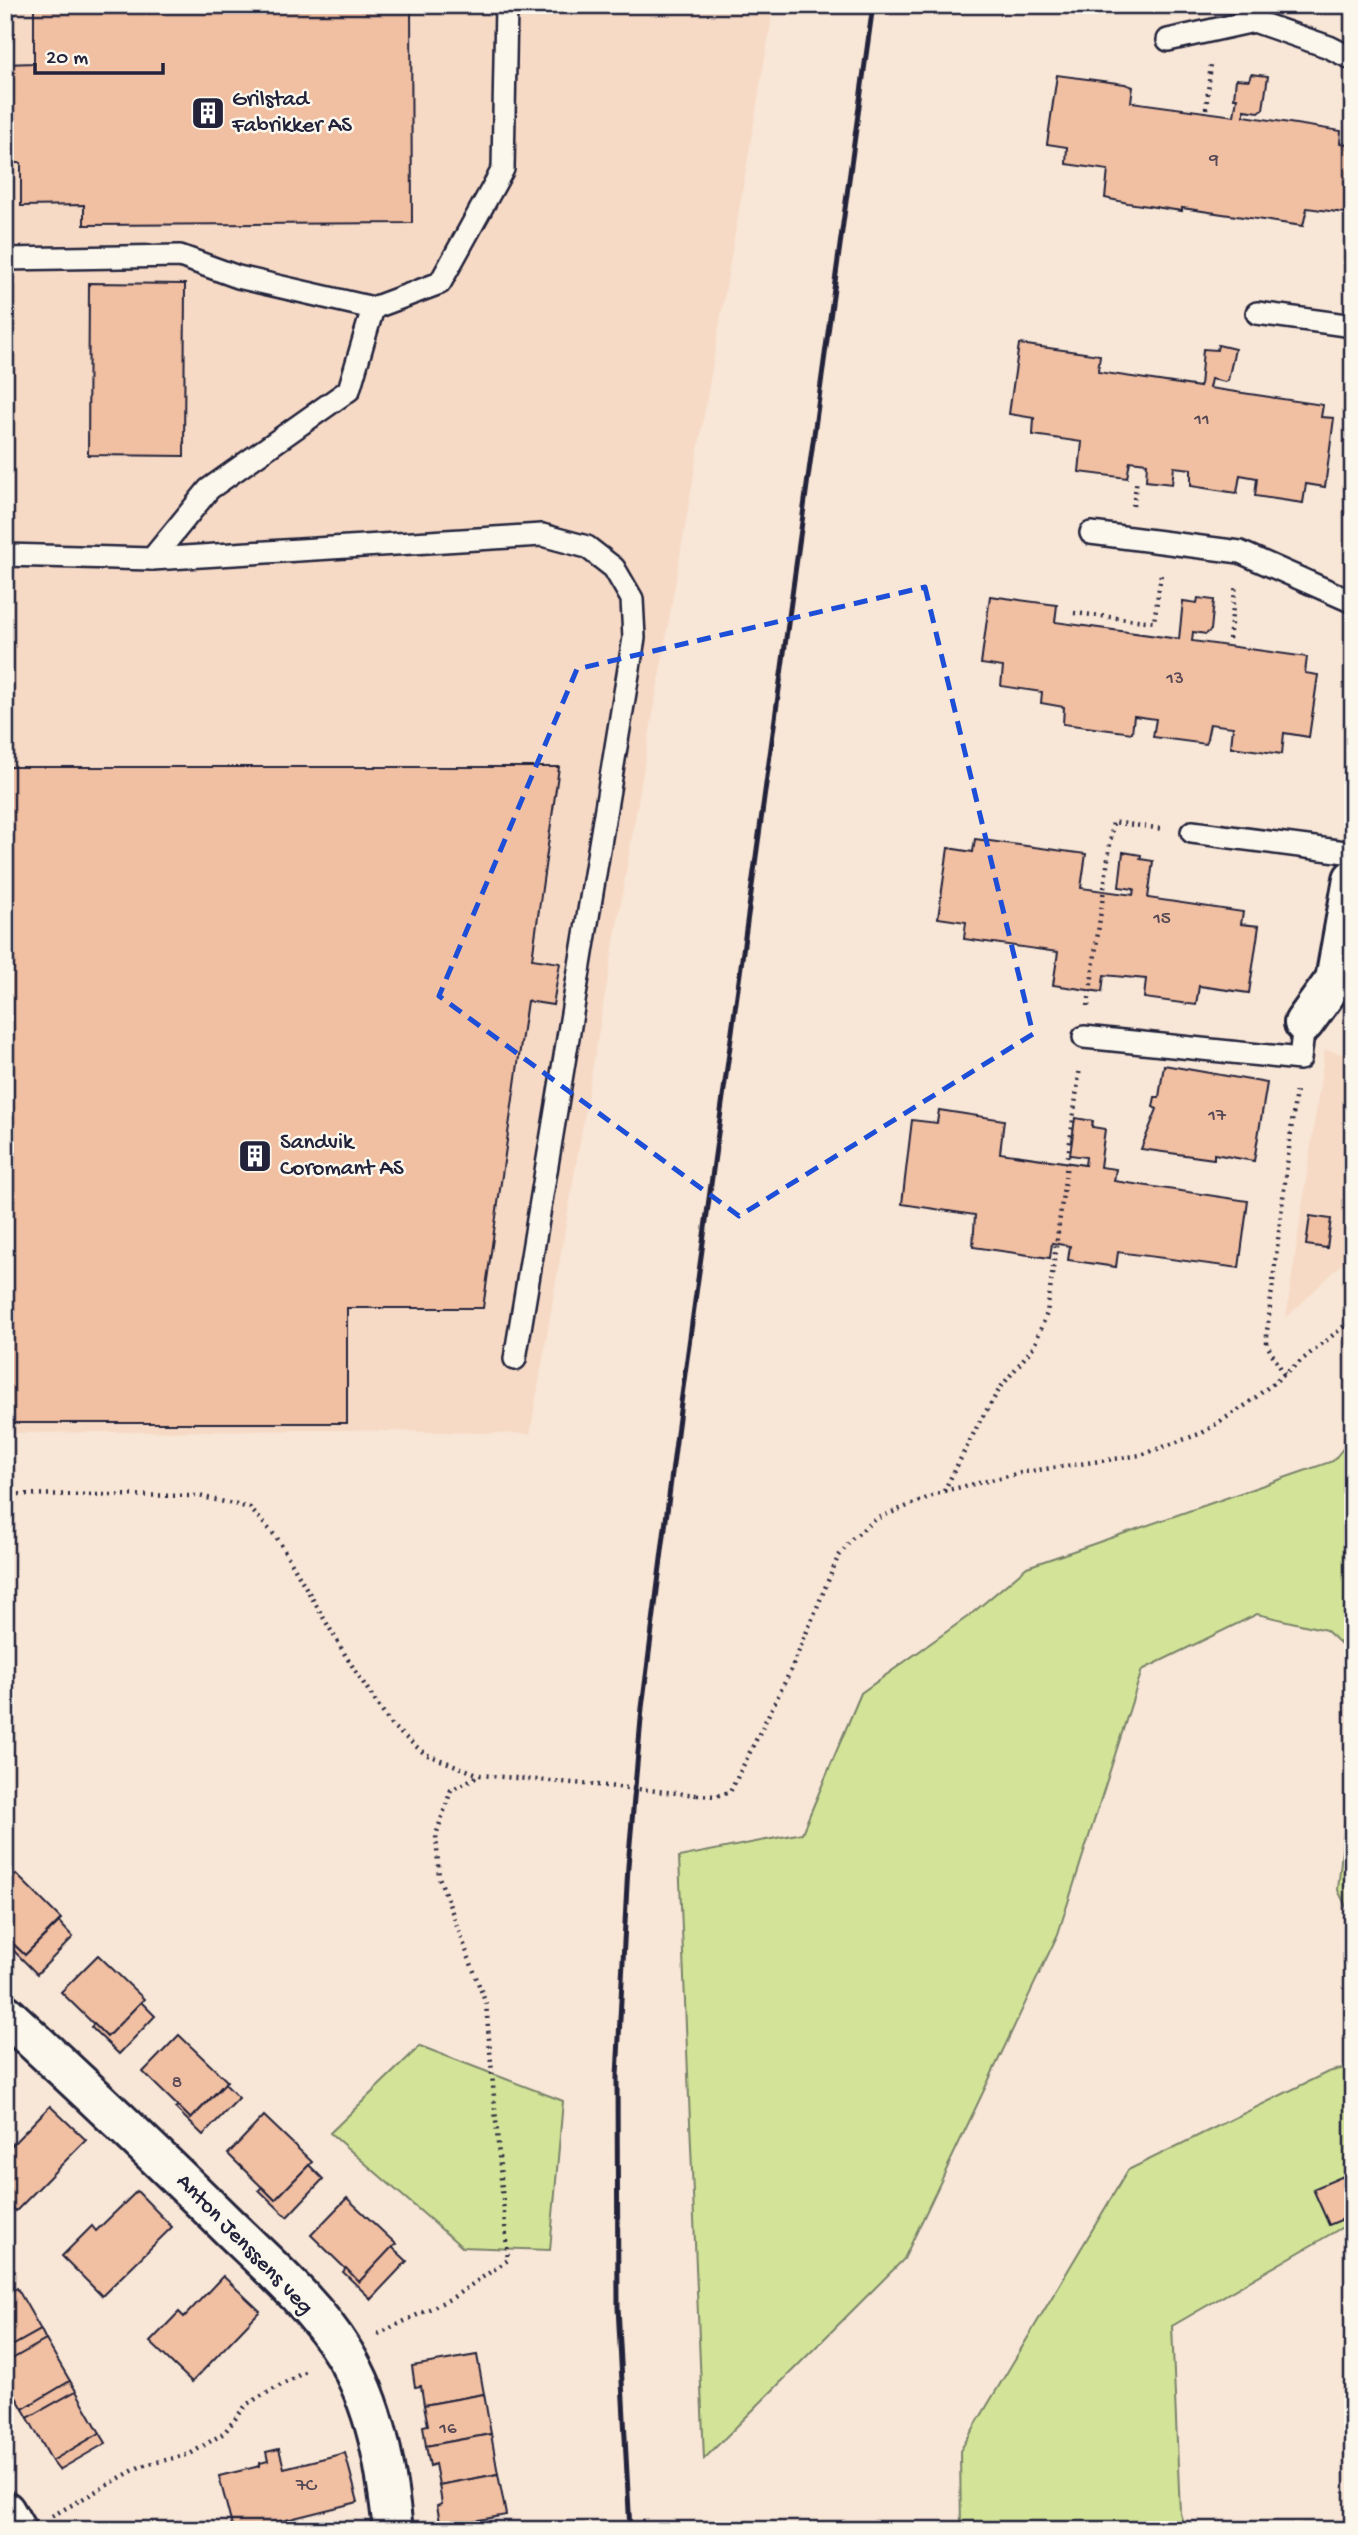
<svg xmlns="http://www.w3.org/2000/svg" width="1358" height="2535" font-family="'Gochi Hand',sans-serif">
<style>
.built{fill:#f6dac6}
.green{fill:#d3e498;stroke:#7a836a;stroke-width:2}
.building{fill:#f1bfa2;stroke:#22223b;stroke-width:2}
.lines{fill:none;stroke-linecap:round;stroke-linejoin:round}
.lane-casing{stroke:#22223b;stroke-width:26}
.street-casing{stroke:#22223b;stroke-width:44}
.path{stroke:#22223b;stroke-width:4.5;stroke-dasharray:2 5;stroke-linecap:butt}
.lane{stroke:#fbf7ec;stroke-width:21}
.street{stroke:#fbf7ec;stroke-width:38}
.rail{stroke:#22223b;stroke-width:5}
.path-bridge{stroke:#22223b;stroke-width:4.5;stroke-dasharray:2 5;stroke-linecap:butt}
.marked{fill:none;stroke:#1d4ed8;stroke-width:5;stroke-dasharray:14 9;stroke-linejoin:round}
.labels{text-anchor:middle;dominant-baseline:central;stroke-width:5;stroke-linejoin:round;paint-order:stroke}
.number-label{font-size:19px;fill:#564955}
.poi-label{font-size:23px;fill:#22223b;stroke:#fbf7ec;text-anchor:start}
.street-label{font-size:23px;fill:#22223b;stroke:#fbf7ec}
</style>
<rect width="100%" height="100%" fill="#f8e6d6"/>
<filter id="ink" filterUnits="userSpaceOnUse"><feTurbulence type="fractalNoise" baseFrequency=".0143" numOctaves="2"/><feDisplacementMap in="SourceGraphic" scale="14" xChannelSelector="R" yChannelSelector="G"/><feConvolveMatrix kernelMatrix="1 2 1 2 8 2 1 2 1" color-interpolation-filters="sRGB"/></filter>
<g filter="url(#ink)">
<!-- built -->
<g class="built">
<polygon points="5,5 774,5 530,1434 342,1430 5,1433"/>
<polygon points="1325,1050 1353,1056 1353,1253 1286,1318"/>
</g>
<!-- green -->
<g class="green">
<polygon points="1353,1436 1353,1655 1326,1630 1257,1614 1142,1670 1058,1934 904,2259 704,2459 679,1857 802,1833 861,1693 970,1615 1027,1567 1333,1461"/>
<polygon points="1353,1742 1353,1921 1338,1890"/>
<polygon points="420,2046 563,2101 550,2250 462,2247 330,2133"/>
<polygon points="1353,2066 1353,2221 1172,2326 1180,2513 1185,2530 961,2530 960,2451 1128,2170 1328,2072"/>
</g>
<!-- building -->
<g class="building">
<polygon points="34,5 411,5 412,223 84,225 84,205 21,206 21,163 5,163 5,64 34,63"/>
<polygon points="1251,74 1268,76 1263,109 1259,112 1244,110 1244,116 1341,131 1340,143 1353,145 1353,214 1307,208 1303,226 1182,208 1182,211 1128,203 1105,198 1108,170 1066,164 1067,147 1047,144 1057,75 1125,84 1133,87 1131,102 1234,116 1237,98 1234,98 1236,79 1249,80"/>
<polygon points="89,283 185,284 184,456 88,455"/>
<polygon points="1019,344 1100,355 1098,372 1200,387 1203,349 1217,350 1218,345 1235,349 1228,380 1225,382 1211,379 1209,388 1323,405 1321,417 1334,418 1325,487 1306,484 1303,503 1255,496 1257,478 1240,475 1237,493 1191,486 1191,469 1174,467 1172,484 1146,481 1147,463 1130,461 1127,478 1079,472 1082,442 1033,435 1034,418 1009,414"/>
<polygon points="990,596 1057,605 1055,622 1179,639 1183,601 1197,603 1198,598 1214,600 1211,630 1206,634 1193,632 1192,641 1307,657 1305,673 1318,675 1309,737 1284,733 1282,754 1231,747 1233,727 1210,724 1206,744 1153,737 1156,719 1134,716 1132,733 1063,724 1064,707 1041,703 1042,692 1001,686 1003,667 981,664"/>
<polygon points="5,767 559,767 532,959 560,963 553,1005 527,1001 483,1308 347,1308 347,1423 5,1423"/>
<polygon points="975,839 1086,854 1081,888 1133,895 1134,889 1119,887 1123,852 1141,855 1140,859 1153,861 1148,898 1243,912 1241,924 1259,926 1249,993 1199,986 1196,1005 1144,998 1146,979 1104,975 1102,992 1053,985 1058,952 964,939 966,922 938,918 948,848 973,852"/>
<polygon points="1164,1065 1267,1083 1254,1161 1214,1154 1214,1159 1141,1149 1157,1109 1153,1107 1155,1097 1159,1097"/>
<polygon points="939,1110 1004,1120 1000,1153 1085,1165 1086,1157 1070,1155 1075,1118 1093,1121 1092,1127 1105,1129 1100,1167 1116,1169 1114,1181 1248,1201 1239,1268 1118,1252 1116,1267 1068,1260 1070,1246 1052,1243 1050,1258 973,1247 975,1215 902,1204 912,1120 937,1123"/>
<polygon points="1310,1216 1331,1219 1327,1248 1306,1245"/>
<polygon points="16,1874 61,1919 25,1955 5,1936 5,1885"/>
<polygon points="59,1922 73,1937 37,1974 9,1946 12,1943 25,1955"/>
<polygon points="98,1955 144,1999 107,2037 61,1992"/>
<polygon points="141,2002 155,2016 119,2054 91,2027 94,2024 107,2037"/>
<polygon points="179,2035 227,2081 191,2119 143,2072"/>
<polygon points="225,2084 239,2098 203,2135 175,2108 178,2106 191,2119"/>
<polygon points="50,2106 86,2140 16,2211 5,2200 5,2140 11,2146"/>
<polygon points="264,2116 312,2162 275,2200 228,2154"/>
<polygon points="309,2165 323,2179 287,2217 259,2190 262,2187 275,2200"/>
<polygon points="1353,2172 1353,2215 1329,2225 1313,2189"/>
<polygon points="137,2191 172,2227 102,2296 62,2256 92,2226 96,2231"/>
<polygon points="347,2198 396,2244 359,2282 311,2235"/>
<polygon points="392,2247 407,2261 371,2299 343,2272 346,2268 359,2282"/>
<polygon points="7,2258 15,2271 5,2278 5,2259"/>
<polygon points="223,2276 260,2311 192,2382 150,2342 179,2312 184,2317"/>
<polygon points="17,2288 41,2330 5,2350 5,2295"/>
<polygon points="41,2330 46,2340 5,2363 5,2350"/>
<polygon points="46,2340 70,2381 23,2409 5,2378 5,2363"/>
<polygon points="477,2355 484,2394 424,2405 421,2386 415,2387 412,2366"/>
<polygon points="70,2381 76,2391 28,2418 23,2409"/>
<polygon points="76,2391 100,2433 52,2461 28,2418"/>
<polygon points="484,2394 491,2434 426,2446 423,2426 428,2425 424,2405"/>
<polygon points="1353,2414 1353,2451 1347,2450"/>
<polygon points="100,2433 106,2443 59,2470 52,2461"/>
<polygon points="491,2434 498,2474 439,2485 435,2464 430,2466 426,2446"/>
<polygon points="279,2449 284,2468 345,2453 358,2502 246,2530 233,2530 219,2476 260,2466 260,2463 268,2461 266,2452"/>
<polygon points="498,2474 506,2515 441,2527 437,2506 442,2504 439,2485"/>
<polygon points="142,2523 144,2530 109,2530"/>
</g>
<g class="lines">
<!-- lane casing -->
<g class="lane-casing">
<g id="lane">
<polyline points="1168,40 1254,21 1329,47 1353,59"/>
<polyline points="5,259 180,256 238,277 373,308 440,283 503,169 506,5"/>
<polyline points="1257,313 1353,326"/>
<polyline points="1091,533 1240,552 1353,602"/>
<polyline points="5,555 152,559 542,535 587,547 614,568 632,599 634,638 515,1359"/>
<polyline points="152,559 209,489 349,390 373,308"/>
<polyline points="1192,832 1353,853"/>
<polyline points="1084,1037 1300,1059 1304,1023"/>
</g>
</g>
<!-- street casing -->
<g class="street-casing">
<g id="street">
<polyline points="1304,1023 1335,980 1353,879"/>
<path d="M5,2014C81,2084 155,2154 229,2227C267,2264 315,2306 343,2352C377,2406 386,2468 393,2530"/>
<polyline points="5,2511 16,2530"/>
</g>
</g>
<!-- path -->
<g class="path">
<polyline points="1206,109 1211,64"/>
<polyline points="1133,506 1137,479"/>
<polyline points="1074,613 1154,622 1161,574"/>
<polyline points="1229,639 1236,584"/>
<polyline points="1088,1006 1113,822 1163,829"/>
<polyline points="1284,1374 1267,1345 1267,1331 1296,1090"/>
<polyline points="944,1491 980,1421 1001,1387 1034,1346 1047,1313 1080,1067"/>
<polyline points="5,1494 199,1496 250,1508 277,1538 347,1658 391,1725 425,1754 480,1775 597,1785"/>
<polyline points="697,1795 716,1796 730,1792 790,1672 838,1557 853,1538 876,1519 944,1491 1025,1472 1141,1455 1202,1433 1246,1405 1353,1319"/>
<polyline points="378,2334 452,2298 508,2260 486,2004 439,1877 436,1835 451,1790 480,1775"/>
<polyline points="52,2516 141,2466 190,2454 224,2433 247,2404 308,2370"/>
</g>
<!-- lane -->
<use href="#lane" class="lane"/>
<!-- street -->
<use href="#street" class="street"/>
<!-- rail -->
<polyline class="rail" points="630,2530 618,2307 617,2076 628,1866 642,1708 680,1410 873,5"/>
<!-- path-bridge -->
<polyline class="path-bridge" points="597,1785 697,1795"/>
</g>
</g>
<!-- marked area -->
<path class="marked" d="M925,587L1033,1034L739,1216L439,996L577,669Z"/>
<!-- icons -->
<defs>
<g id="building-square" transform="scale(1.75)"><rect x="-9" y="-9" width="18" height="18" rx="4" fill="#22223b" stroke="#fbf7ec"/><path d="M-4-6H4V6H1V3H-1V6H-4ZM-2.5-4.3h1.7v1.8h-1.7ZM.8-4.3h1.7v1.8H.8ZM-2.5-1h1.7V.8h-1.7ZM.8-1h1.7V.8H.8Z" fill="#fff"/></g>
</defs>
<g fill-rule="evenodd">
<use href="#building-square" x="208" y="113"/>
<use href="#building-square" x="255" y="1156"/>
</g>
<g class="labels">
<!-- number labels -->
<g class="number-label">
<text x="1214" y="160">9</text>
<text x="1202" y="420">11</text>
<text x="1175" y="679">13</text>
<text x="1162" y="919">15</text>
<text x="1217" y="1116">17</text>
<text x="177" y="2083">8</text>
<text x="448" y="2429">16</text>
<text x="306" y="2486">7C</text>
</g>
<!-- poi labels -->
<g class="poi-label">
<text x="232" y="100">Grilstad<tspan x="232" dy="26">Fabrikker AS</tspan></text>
<text x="280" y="1143">Sandvik<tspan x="280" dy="26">Coromant AS</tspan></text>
</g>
<!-- street labels -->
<g class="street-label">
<text transform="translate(244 2245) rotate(46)">Anton Jenssens veg</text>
</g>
</g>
<!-- margin -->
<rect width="1358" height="2535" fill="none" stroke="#fbf7ec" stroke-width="28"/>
<rect x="14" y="14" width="1330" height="2507" fill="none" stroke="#22223b" stroke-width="2.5" filter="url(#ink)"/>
<!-- scale -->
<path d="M35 63v10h128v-10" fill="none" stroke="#22223b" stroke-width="3.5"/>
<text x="46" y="63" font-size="21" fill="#22223b" stroke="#fbf7ec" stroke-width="5" paint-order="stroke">20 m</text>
</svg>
